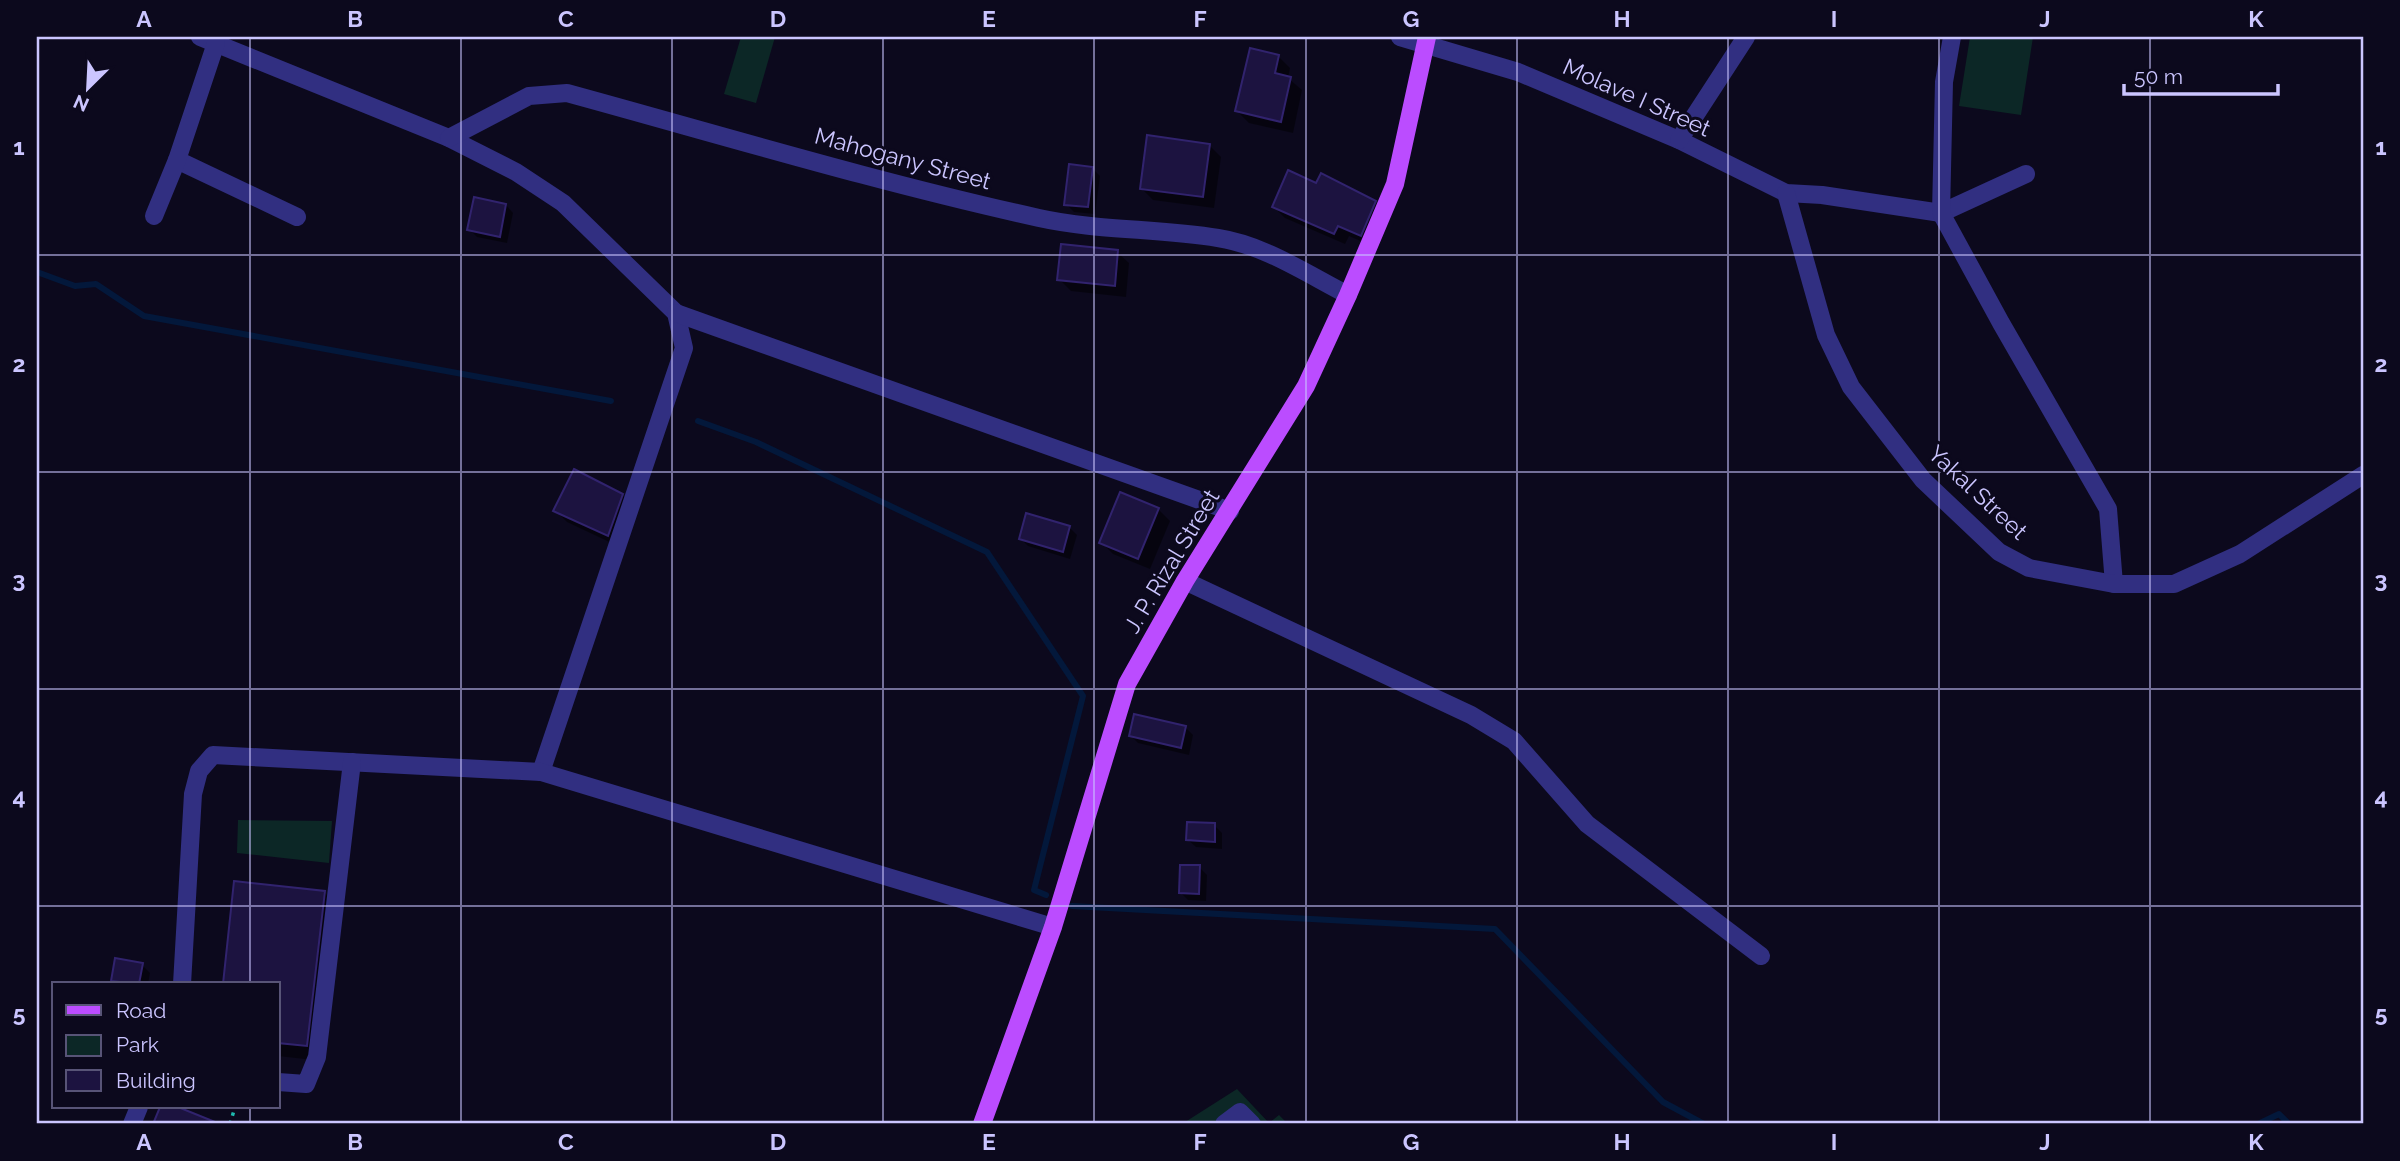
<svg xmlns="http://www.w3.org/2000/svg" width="2400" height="1161" font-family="Raleway,sans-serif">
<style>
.green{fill:#0c2726}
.shadow{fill:#0007}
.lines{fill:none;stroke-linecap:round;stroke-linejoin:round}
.stream{stroke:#03183b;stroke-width:6}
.building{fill:#1c1340;stroke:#31236e;stroke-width:2}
.path{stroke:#1fb9ae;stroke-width:3.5;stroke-dasharray:3.5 5;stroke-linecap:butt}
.minor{stroke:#312f81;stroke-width:18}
.major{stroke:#bb4cff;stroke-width:18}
.grid{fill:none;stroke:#cbc5ff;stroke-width:2;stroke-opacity:0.55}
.labels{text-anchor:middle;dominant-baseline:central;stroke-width:6;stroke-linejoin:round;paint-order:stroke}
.street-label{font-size:23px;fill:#cbc5ff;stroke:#0c091d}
.neatline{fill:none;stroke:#cbc5ff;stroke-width:2.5}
.grid-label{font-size:23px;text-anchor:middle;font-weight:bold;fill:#cbc5ff}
</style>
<rect width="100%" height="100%" fill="#0c091d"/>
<!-- green -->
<g class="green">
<polygon points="741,37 775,37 756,103 724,94"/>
<polygon points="1970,37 2033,37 2021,115 1959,106"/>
<polygon points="238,820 332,821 329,863 237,853"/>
<polygon points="1237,1089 1269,1123 1279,1115 1288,1124 1182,1124"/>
</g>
<!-- shadow -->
<g class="shadow">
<polygon points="1278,56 1290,68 1288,78 1302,90 1293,133 1249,123 1237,111"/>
<polygon points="1209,145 1221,157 1214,208 1153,200 1141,188"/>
<polygon points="1092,168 1100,176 1095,214 1074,212 1066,204"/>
<polygon points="1375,202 1385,213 1372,246 1349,236 1345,244 1285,218 1274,207"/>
<polygon points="506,205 513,213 507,243 477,237 469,229"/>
<polygon points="1117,252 1129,263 1126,297 1071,291 1059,279"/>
<polygon points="622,495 634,507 620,547 567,522 555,510"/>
<polygon points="1158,509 1170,521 1150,569 1113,554 1101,542"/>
<polygon points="1070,528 1077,535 1070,559 1028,546 1021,539"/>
<polygon points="1186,728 1193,735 1189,755 1138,743 1131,736"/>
<polygon points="1214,825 1222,833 1222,849 1196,847 1188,840"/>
<polygon points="1199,867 1207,875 1206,901 1188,900 1180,892"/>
<polygon points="236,882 324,892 340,908 322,1061 278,1056 278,984 225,984"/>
<polygon points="142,965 150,973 148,984 116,984 112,981"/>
</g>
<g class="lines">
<!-- stream -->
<g class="stream">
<polyline points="37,272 75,286 96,284 144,316 611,401"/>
<polyline points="698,421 756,442 987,552 1083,696 1034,890 1046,895"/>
<polyline points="1072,906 1495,929 1663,1102 1704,1124"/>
<polyline points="2258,1124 2279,1114 2289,1124"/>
</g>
</g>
<!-- building -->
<g class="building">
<polygon points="1250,48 1279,55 1275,73 1291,77 1281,122 1235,111"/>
<polygon points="1147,135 1210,144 1203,197 1140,189"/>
<polygon points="1069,164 1093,167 1088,207 1064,205"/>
<polygon points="1288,170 1316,183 1321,173 1376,201 1361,236 1338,226 1334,234 1272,207"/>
<polygon points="474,197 506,204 500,237 467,230"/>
<polygon points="1061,244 1118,250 1115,286 1057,280"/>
<polygon points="574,469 623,494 608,536 553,511"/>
<polygon points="1120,492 1159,508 1138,559 1099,543"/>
<polygon points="1026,513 1070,526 1063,552 1019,539"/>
<polygon points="1134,714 1186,726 1181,748 1129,736"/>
<polygon points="1187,822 1215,823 1215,842 1186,840"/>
<polygon points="1180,865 1200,865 1199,894 1179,893"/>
<polygon points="234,881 325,891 307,1046 278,1043 278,984 223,984"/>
<polygon points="115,958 143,963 139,984 111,981"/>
<polygon points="160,1107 178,1107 220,1124 153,1124"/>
</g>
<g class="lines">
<!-- path -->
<polyline class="path" points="230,1124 235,1107"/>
<!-- minor -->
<g class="minor">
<polyline points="200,37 449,138 516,172 563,203 676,313 684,348 541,772"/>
<polyline points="1400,37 1518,72 1679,140 1786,193 1822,195 1941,213 2026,174"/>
<polyline points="1952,37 1944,82 1941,213 2001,323 2108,509 2114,584"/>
<path d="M449,138L529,96L567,93C724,136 880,183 1039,218C1098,231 1158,228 1218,238C1264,245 1307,274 1348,295"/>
<polyline points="1679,140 1746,37"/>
<polyline points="177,160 297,217"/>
<polyline points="1786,193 1826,335 1851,387 1923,480 1999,552 2029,568 2114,584 2174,584 2240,554 2363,475"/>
<polyline points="154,216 177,160 216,43"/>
<polyline points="676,313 1230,511"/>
<polyline points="1185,581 1471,715 1514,741 1587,824 1761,956"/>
<polyline points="182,984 193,794 199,771 213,755 541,772 1053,927"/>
<polyline points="278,1082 306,1084 317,1057 352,762"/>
<polyline points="132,1124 139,1107"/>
<polyline points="1224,1124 1240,1112 1252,1124"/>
</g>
<!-- major -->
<polyline class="major" points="982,1124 1053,927 1127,684 1185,581 1306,386 1348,295 1395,184 1427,37"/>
</g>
<!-- grid -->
<path class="grid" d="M250,37V984M461,37V1124M672,37V1124M883,37V1124M1094,37V1124M1306,37V1124M1517,37V1124M1728,37V1124M1939,37V1124M2150,37V1124M37,255H2363M37,472H2363M37,689H2363M37,906H2363M250,1107V1124"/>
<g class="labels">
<!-- street labels -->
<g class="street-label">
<text transform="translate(1637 97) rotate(24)">Molave I Street</text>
<text transform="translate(903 158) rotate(15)">Mahogany Street</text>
<text transform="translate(1978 492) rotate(43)">Yakal Street</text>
<text transform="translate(1171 561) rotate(-59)">J. P. Rizal Street</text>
</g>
</g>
<!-- border -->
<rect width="2400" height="1161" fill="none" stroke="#0c091d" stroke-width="77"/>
<!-- legend -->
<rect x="52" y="982" width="228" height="126" fill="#0c091d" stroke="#585477" stroke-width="2"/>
<rect x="66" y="1005" width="35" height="10" fill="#bb4cff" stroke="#585477" stroke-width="2"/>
<text x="116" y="1018" font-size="21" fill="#cbc5ff">Road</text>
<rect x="66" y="1035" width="35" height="21" fill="#0c2726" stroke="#585477" stroke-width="2"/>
<text x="116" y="1052" font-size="21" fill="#cbc5ff">Park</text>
<rect x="66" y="1070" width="35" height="21" fill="#1c1340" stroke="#585477" stroke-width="2"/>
<text x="116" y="1088" font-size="21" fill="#cbc5ff">Building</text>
<!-- north arrow -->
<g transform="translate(88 88) rotate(204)" stroke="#0c091d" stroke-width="5" paint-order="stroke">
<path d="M0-5L12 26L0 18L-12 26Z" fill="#cbc5ff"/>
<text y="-10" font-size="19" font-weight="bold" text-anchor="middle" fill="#cbc5ff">N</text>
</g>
<!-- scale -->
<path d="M2124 84v10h154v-10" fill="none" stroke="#cbc5ff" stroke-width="3.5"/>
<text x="2134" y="84" font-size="21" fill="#cbc5ff" stroke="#0c091d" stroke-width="5" paint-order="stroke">50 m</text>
<rect x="38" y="38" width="2324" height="1084" class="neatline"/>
<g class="grid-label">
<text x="144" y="27">A</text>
<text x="355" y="27">B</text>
<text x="566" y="27">C</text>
<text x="778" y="27">D</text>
<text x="989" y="27">E</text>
<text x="1200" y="27">F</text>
<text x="1411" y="27">G</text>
<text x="1622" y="27">H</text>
<text x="1834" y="27">I</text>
<text x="2045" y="27">J</text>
<text x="2256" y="27">K</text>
<text x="19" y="155">1</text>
<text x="2381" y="155">1</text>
<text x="19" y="372">2</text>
<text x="2381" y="372">2</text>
<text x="19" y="588">3</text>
<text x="2381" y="588">3</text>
<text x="19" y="805">4</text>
<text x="2381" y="805">4</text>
<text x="19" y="1022">5</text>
<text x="2381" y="1022">5</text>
<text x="144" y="1150">A</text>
<text x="355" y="1150">B</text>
<text x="566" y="1150">C</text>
<text x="778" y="1150">D</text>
<text x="989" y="1150">E</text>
<text x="1200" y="1150">F</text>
<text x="1411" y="1150">G</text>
<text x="1622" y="1150">H</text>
<text x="1834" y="1150">I</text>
<text x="2045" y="1150">J</text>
<text x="2256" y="1150">K</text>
</g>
</svg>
